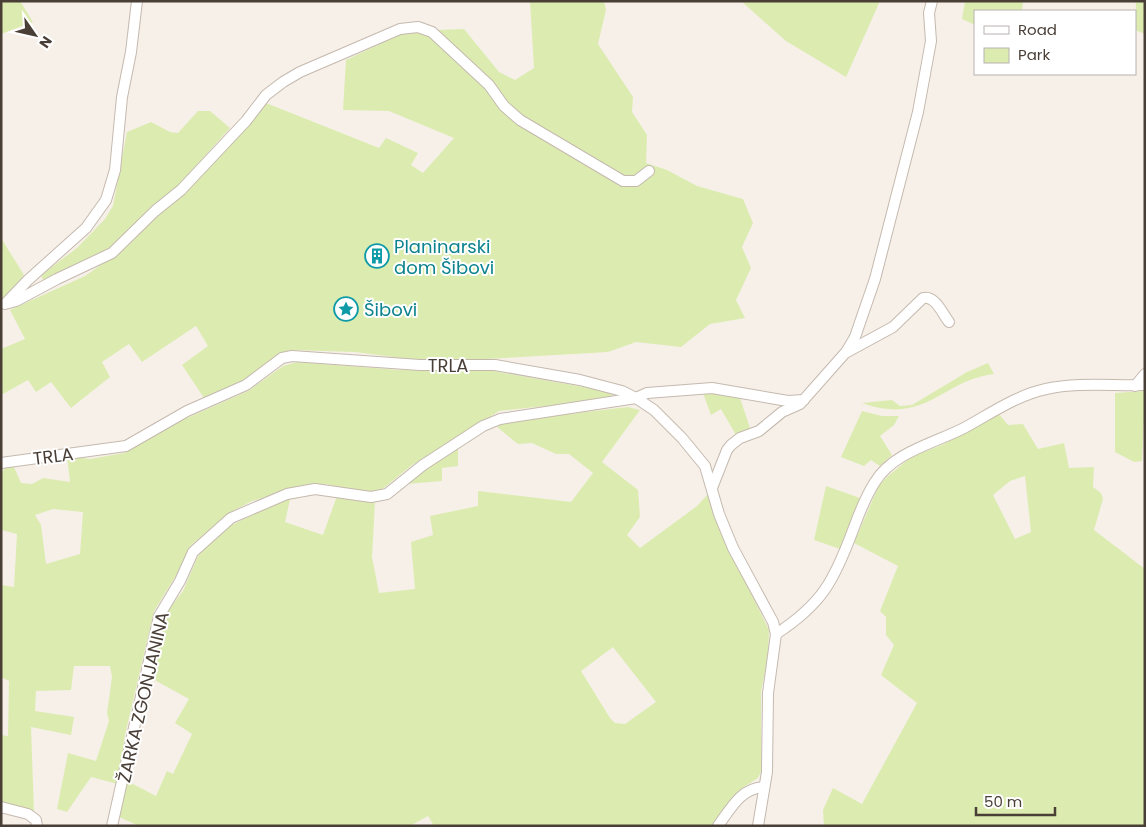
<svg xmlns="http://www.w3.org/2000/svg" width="1146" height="827" font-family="Poppins,sans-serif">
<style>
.green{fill:#dcecb0;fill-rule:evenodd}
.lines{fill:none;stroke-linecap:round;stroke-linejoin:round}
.minor-casing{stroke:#c5b9ae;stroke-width:12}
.minor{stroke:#fff;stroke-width:10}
.labels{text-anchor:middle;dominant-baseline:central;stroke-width:4;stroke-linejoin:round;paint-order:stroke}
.culture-label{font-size:18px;fill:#0d838f;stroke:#fff;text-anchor:start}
.street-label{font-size:18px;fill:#4a3f37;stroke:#fff}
</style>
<rect width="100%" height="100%" fill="#f6f0e9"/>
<!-- green -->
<g class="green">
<polygon points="1,1 20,1 33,22 1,34"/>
<polygon points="530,1 604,1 606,10 598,44 633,97 632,112 647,135 646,163 667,170 697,186 743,199 753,223 742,247 751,268 736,300 745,318 710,324 681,347 636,342 608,352 487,359 408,359 355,352 290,350 239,384 204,398 182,365 208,346 196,326 142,362 129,344 102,362 110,377 71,408 51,382 36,392 28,380 1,395 1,349 25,339 10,310 85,276 114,256 165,209 185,194 266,103 379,148 386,138 418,153 411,165 423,173 454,138 389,111 343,110 346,60 407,31 464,29 499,72 515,80 534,68"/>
<polygon points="741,1 880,1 846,77 786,41"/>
<polygon points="965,1 1023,1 1022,11 975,11 975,25 962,19"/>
<polygon points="1136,1 1145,1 1145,34 1135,30"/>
<polygon points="198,111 210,111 230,128 173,191 144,215 114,245 90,261 43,280 41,275 77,248 105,219 113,206 127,132 151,122 170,132 178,133"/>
<polygon points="1,238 24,275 1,303"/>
<path d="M297,362L399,370L493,371L612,392V399L499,411L412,465L380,491L370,493L325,484H309L252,501L229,513L190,546L177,574L154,611L125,735L118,784L91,777L67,812L57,809L68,753L96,761L109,721L107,713L112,677L110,666H74L71,690L36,691L35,711L74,717L71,735L31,727L34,812L1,802V735L8,736L9,681L1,677V585L14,587L17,534L1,530V474L5,468L14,467L21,483L32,484L43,478L70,482L67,456L90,459L124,453L171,425L248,391L283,366ZM53,509L83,512L80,554L46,564L41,525L35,515Z"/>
<path d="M988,363L994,374C942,380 926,426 862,403L892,400L900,406L912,405L967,372Z"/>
<polygon points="1145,391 1142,461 1134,462 1115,452 1115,393"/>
<polygon points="703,393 717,393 740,398 751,431 736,435 721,409 711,415"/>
<path d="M628,407L640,410L602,462L638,490L640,517L627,535L640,548L697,506L709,493L724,537L769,630L768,657L761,691V772L758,778L742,788L713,826H434L428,816L410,826H139L119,817L127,781L156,796L167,771L173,774L192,734L175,723L189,699L149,677L159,641L162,618L183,591L198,556L222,530L291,495L285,522L323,535L337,496L375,502L372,557L379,593L415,589L411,542L433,535L430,516L478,506V491L571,502L593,473L569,454H556L532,443L518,444L497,427L507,421ZM613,647L656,702L625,724L615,723L610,718L581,671Z"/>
<polygon points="862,411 882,416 899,416 894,425 880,436 892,455 880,466 871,460 864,466 841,457"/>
<path d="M998,413L1008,425L1023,424L1038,449L1064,443L1069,468L1094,467L1093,487L1101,493L1103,499L1094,530L1145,569V826H824L823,810L833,788L862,804L917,703L881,675L894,645L886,635V617L880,611L898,566L854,543L879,485L887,477L911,457L944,444ZM1025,476L1031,532L1015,539L993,495L1010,481Z"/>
<polygon points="458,447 458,466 442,468 442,481 407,484 423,468"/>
<polygon points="826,486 860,498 840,549 814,540"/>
</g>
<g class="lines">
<!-- minor casing -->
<g class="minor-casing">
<g id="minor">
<polyline points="6,303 28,280 86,228 106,200 115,170 122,97 131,52 137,1"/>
<polyline points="5,304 16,301 57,279 112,253 155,211 181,190 246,121 266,95 283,82 300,72 400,29 418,27 432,32 489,85 504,106 520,120 623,181 636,181 649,171"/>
<path d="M847,352L893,327L923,298C935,295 942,313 949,322"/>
<polyline points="1135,386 1145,374"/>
<polyline points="1,463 126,446 187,411 246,385 282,358 292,356 420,365 495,365 580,380 622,391 636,398 654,410 682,438 705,466 719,514 733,548 773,622 776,634"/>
<polyline points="712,488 727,450 731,445 740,438 759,431 782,412 800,404 846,352 855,337 875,279 918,112 931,41 929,13 932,1"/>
<polyline points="1,807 28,814 36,820 37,826"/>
<polyline points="112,826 159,616 180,581 193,552 231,518 287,494 315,489 371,497 387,494 423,465 483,426 500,419 636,398 647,393 712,388 788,401 804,400"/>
<path d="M718,826C731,808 741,788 764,787"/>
<path d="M758,826L767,772L768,693L776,634C822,604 834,581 853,530C859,514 865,497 875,482C893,452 935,443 964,428C990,414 1017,395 1046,389C1077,382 1113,386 1145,385"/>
</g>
</g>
<!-- minor -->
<use href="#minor" class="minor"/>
</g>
<!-- icons -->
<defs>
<g id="building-ring" transform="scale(1.25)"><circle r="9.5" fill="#fff" stroke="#0f9aa8" stroke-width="1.5"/><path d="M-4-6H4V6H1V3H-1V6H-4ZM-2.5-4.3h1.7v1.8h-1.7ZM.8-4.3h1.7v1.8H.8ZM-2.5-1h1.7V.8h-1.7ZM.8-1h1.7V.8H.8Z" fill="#0f9aa8"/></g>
<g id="sight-ring" transform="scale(1.25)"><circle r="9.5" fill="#fff" stroke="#0f9aa8" stroke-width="1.5"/><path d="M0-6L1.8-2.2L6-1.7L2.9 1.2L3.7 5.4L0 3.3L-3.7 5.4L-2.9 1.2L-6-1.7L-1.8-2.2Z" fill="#0f9aa8"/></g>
</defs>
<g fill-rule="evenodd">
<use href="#building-ring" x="377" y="256"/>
<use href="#sight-ring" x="346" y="309"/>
</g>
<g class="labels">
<!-- culture labels -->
<g class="culture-label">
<text x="394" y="246">Planinarski<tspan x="394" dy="21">dom Šibovi</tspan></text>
<text x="364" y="309">Šibovi</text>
</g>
<!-- street labels -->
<g class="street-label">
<text x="448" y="365">TRLA</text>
<text transform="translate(53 456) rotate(-7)">TRLA</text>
<text transform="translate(143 697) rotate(-77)">ŽARKA ZGONJANINA</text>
</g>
</g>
<!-- border -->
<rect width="1146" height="827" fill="none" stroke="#4a3f37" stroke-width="5"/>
<!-- legend -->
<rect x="974" y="10" width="162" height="65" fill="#ffffff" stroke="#b7b2af"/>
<rect x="984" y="26" width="25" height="8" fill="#ffffff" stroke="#b7b2af"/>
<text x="1018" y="35" font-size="15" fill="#4a3f37">Road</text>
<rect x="984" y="48" width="25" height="15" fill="#dcecb0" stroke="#b7b2af"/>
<text x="1018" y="60" font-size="15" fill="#4a3f37">Park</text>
<!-- north arrow -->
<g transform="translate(35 35) rotate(124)" stroke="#ffffff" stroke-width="4" paint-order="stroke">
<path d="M0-4L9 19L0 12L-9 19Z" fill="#4a3f37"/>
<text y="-8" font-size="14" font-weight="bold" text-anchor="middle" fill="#4a3f37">N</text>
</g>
<!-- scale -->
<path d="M976 807v8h79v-8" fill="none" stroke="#4a3f37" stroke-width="2.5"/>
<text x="984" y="807" font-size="15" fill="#4a3f37" stroke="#ffffff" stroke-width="4" paint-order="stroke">50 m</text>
</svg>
